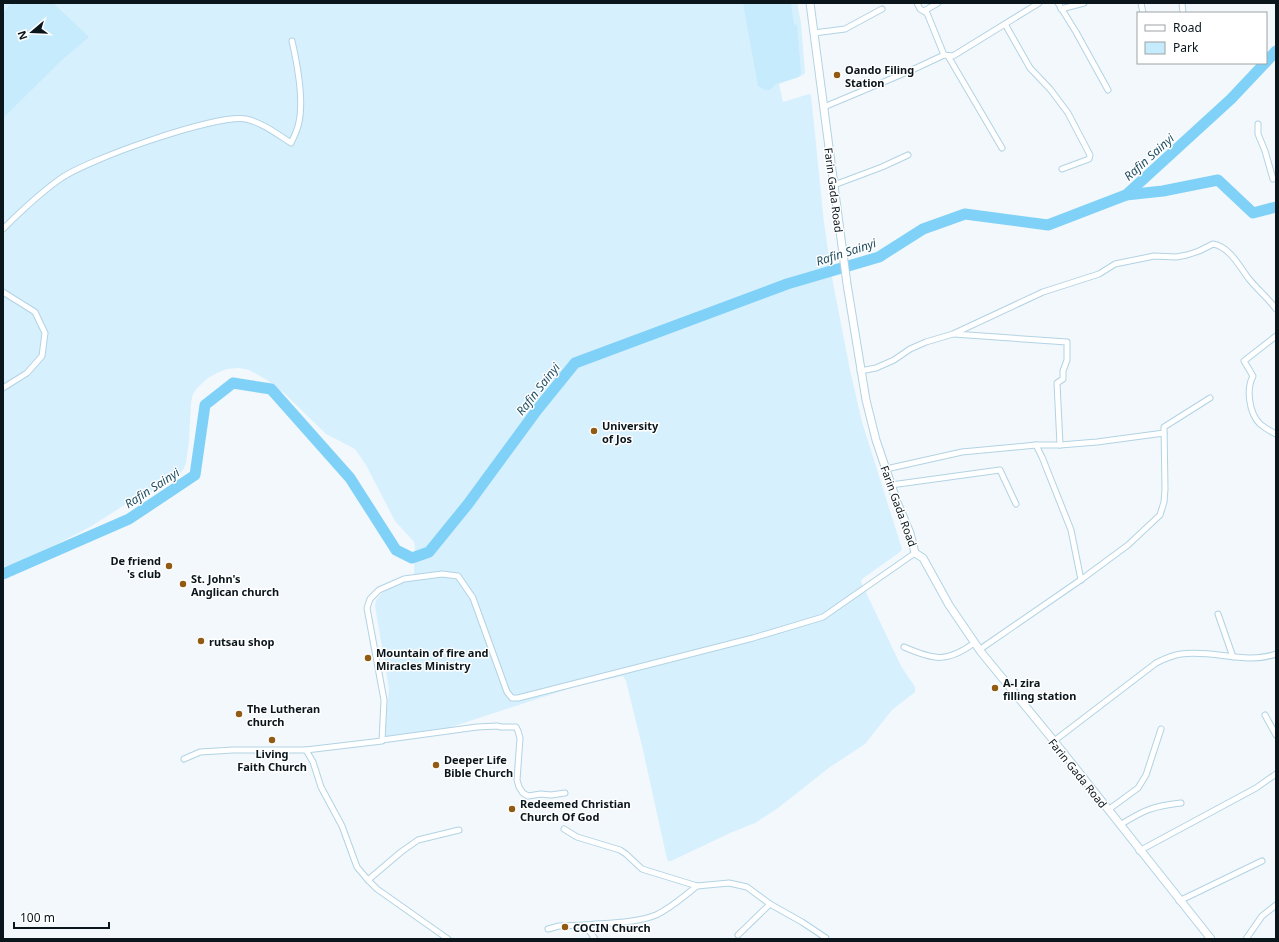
<svg xmlns="http://www.w3.org/2000/svg" width="1279" height="942" font-family="'Noto Sans',sans-serif">
<style>
.built{fill:#d7f0fd}
.green{fill:#c6ebfd}
.lines{fill:none;stroke-linecap:round;stroke-linejoin:round}
.river{stroke:#7fd1f8;stroke-width:11}
.minor-casing{stroke:#b2d3e4;stroke-width:7}
.secondary-casing{stroke:#b2d3e4;stroke-width:9}
.minor{stroke:#fff;stroke-width:5}
.secondary{stroke:#fff;stroke-width:7}
.poi-dot{fill:#925b13;stroke:#fff;stroke-width:1.5}
.labels{text-anchor:middle;dominant-baseline:central;stroke-width:3;stroke-linejoin:round;paint-order:stroke}
.poi-label{font-size:11px;font-weight:bold;fill:#0a161c;stroke:#fff;text-anchor:start}
.street-label{font-size:11px;fill:#0a161c;stroke:#fff}
.water-label{font-size:12px;font-style:italic;fill:#235165;stroke:#fff}
</style>
<rect width="100%" height="100%" fill="#f2f8fc"/>
<!-- built -->
<polygon class="built" points="3,3 797,3 801,23 805,73 803,75 779,84 783,102 809,94 811,95 824,223 833,283 850,370 862,422 902,549 900,552 862,579 861,582 901,666 915,687 915,692 892,710 865,744 830,767 778,808 755,823 730,833 671,861 668,861 667,859 643,750 626,681 623,676 577,686 442,730 386,737 384,735 389,689 375,606 376,600 380,595 386,590 408,581 414,573 415,546 414,542 395,521 366,465 355,449 326,434 285,394 267,380 249,370 239,368 227,369 219,372 208,378 197,388 193,394 191,403 189,441 186,463 183,470 174,480 126,504 90,527 20,563 3,567"/>
<!-- green -->
<g class="green">
<polygon points="11,3 53,3 89,37 62,60 3,118 3,13"/>
<polygon points="743,3 791,3 794,24 797,25 801,73 799,77 776,84 770,90 765,90 758,86"/>
</g>
<g class="lines">
<!-- river -->
<g class="river">
<polyline points="1266,62 1276,51"/>
<polyline points="1126,195 1163,191 1218,180 1253,213 1276,207"/>
<polyline points="3,574 129,519 195,475 205,405 233,383 271,389 350,478 396,550 412,558 429,552 468,504 537,410 575,363 787,284 879,257 923,229 965,214 1048,225 1126,195 1231,99 1265,63"/>
</g>
<!-- minor casing -->
<g class="minor-casing">
<g id="minor">
<polyline points="917,3 920,9 927,13 944,55"/>
<polyline points="1058,3 1076,32 1108,90"/>
<polyline points="1141,3 1143,13"/>
<polyline points="1182,3 1183,13"/>
<polyline points="1061,9 1084,3"/>
<polyline points="924,11 938,3"/>
<polyline points="1005,24 1030,68 1050,89 1068,113 1090,155 1089,159 1062,169"/>
<polyline points="814,33 845,29 882,9"/>
<polyline points="948,56 1002,148"/>
<polyline points="824,107 912,70 944,55 953,56 1039,3"/>
<polyline points="1258,124 1258,134 1265,151 1273,179"/>
<polyline points="834,185 882,167 908,155"/>
<path d="M3,229C21,211 39,194 60,179C86,160 215,114 246,119C263,123 277,134 291,143C294,137 298,129 299,122C304,99 297,63 292,41"/>
<polyline points="3,292 35,312 45,333 42,356 27,373 3,388"/>
<polyline points="954,334 1067,342 1067,360 1063,371 1063,379 1057,383 1060,445"/>
<path d="M1276,336L1244,361L1253,376C1246,389 1249,413 1260,424C1265,428 1270,431 1276,434"/>
<path d="M860,371L876,368L894,360L910,349L926,342L953,334L1043,292L1099,274L1115,264L1154,256L1176,257L1187,255L1199,251L1213,244C1230,247 1239,266 1249,279C1257,289 1268,298 1276,309"/>
<polyline points="1036,445 1042,457 1071,530 1081,580"/>
<polyline points="886,469 962,452 1036,445 1060,445 1097,442 1164,433"/>
<polyline points="891,485 1000,470 1016,504"/>
<polyline points="1218,614 1233,657"/>
<path d="M904,647C934,660 947,663 974,643"/>
<polyline points="979,650 1082,579 1128,545 1160,515 1164,502 1165,489 1164,427 1210,398"/>
<polyline points="1265,715 1276,735"/>
<polyline points="382,740 477,727 497,726 501,727 516,727 518,731 520,738 517,780 519,787 523,793 528,796 541,794 551,795 565,793"/>
<path d="M1054,741L1156,663C1164,659 1172,655 1181,654C1213,649 1245,665 1276,654"/>
<polyline points="306,750 313,762 321,787 342,826 357,867 368,880 377,889 448,939"/>
<polyline points="184,759 200,752 233,750 306,750 382,741 384,700 367,608 370,599 379,590 404,579 442,574 458,576 473,598 507,692 512,698 518,698 753,638 823,617 915,553"/>
<polyline points="1108,810 1138,788 1146,775 1161,729"/>
<path d="M1120,825C1144,810 1153,806 1181,803"/>
<polyline points="564,829 577,837 620,850 626,854 642,869 697,886 729,883 747,887 770,904 802,922 826,938 826,939"/>
<polyline points="1139,851 1256,788 1276,774"/>
<polyline points="368,880 401,852 418,840 459,830"/>
<polyline points="1179,901 1262,861"/>
<polyline points="548,929 559,926 585,925"/>
<polyline points="738,935 770,904"/>
<path d="M595,939L585,925C605,923 637,923 656,915C671,908 684,896 697,886"/>
<polyline points="1246,939 1262,916 1276,905"/>
</g>
</g>
<!-- secondary casing -->
<g class="secondary-casing">
<polyline id="secondary" points="810,3 847,284 866,400 876,440 897,502 910,533 915,553 923,558 949,605 981,652 1054,741 1211,939"/>
</g>
<!-- minor -->
<use href="#minor" class="minor"/>
<!-- secondary -->
<use href="#secondary" class="secondary"/>
</g>
<!-- markers -->
<g class="poi-dot">
<circle cx="837" cy="75" r="4"/>
<circle cx="594" cy="431" r="4"/>
<circle cx="169" cy="566" r="4"/>
<circle cx="183" cy="584" r="4"/>
<circle cx="201" cy="641" r="4"/>
<circle cx="368" cy="658" r="4"/>
<circle cx="995" cy="688" r="4"/>
<circle cx="239" cy="714" r="4"/>
<circle cx="272" cy="740" r="4"/>
<circle cx="436" cy="765" r="4"/>
<circle cx="512" cy="809" r="4"/>
<circle cx="565" cy="927" r="4"/>
</g>
<g class="labels">
<!-- poi labels -->
<g class="poi-label">
<text x="845" y="69">Oando Filing<tspan x="845" dy="13">Station</tspan></text>
<text x="602" y="425">University<tspan x="602" dy="13">of Jos</tspan></text>
<text x="161" y="560" text-anchor="end">De friend<tspan x="161" dy="13">'s club</tspan></text>
<text x="191" y="578">St. John's<tspan x="191" dy="13">Anglican church</tspan></text>
<text x="209" y="641">rutsau shop</text>
<text x="376" y="652">Mountain of fire and<tspan x="376" dy="13">Miracles Ministry</tspan></text>
<text x="1003" y="682">A-l zira<tspan x="1003" dy="13">filling station</tspan></text>
<text x="247" y="708">The Lutheran<tspan x="247" dy="13">church</tspan></text>
<text x="272" y="753" text-anchor="middle">Living<tspan x="272" dy="13">Faith Church</tspan></text>
<text x="444" y="759">Deeper Life<tspan x="444" dy="13">Bible Church</tspan></text>
<text x="520" y="803">Redeemed Christian<tspan x="520" dy="13">Church Of God</tspan></text>
<text x="573" y="927">COCIN Church</text>
</g>
<!-- street labels -->
<g class="street-label">
<text transform="translate(834 190) rotate(83)">Farin Gada Road</text>
<text transform="translate(899 506) rotate(70)">Farin Gada Road</text>
<text transform="translate(1078 773) rotate(51)">Farin Gada Road</text>
</g>
<!-- water labels -->
<g class="water-label">
<text transform="translate(1149 157) rotate(-42)">Rafin Sainyi</text>
<text transform="translate(846 252) rotate(-18)">Rafin Sainyi</text>
<text transform="translate(538 389) rotate(-52)">Rafin Sainyi</text>
<text transform="translate(152 488) rotate(-33)">Rafin Sainyi</text>
</g>
</g>
<!-- border -->
<rect width="1279" height="942" fill="none" stroke="#0a161c" stroke-width="8"/>
<!-- legend -->
<rect x="1137" y="12" width="130" height="52" fill="#ffffff" stroke="#9da2a4"/>
<rect x="1145" y="25" width="20" height="6" fill="#ffffff" stroke="#9da2a4"/>
<text x="1173" y="32" font-size="12" fill="#0a161c">Road</text>
<rect x="1145" y="42" width="20" height="12" fill="#c6ebfd" stroke="#9da2a4"/>
<text x="1173" y="52" font-size="12" fill="#0a161c">Park</text>
<!-- north arrow -->
<g transform="translate(32 32) rotate(251)" stroke="#ffffff" stroke-width="3" paint-order="stroke">
<path d="M0-3L7 15L0 10L-7 15Z" fill="#0a161c"/>
<text y="-6" font-size="11" font-weight="bold" text-anchor="middle" fill="#0a161c">N</text>
</g>
<!-- scale -->
<path d="M14 922v6h95v-6" fill="none" stroke="#0a161c" stroke-width="2"/>
<text x="20" y="922" font-size="12" fill="#0a161c" stroke="#ffffff" stroke-width="3" paint-order="stroke">100 m</text>
</svg>
